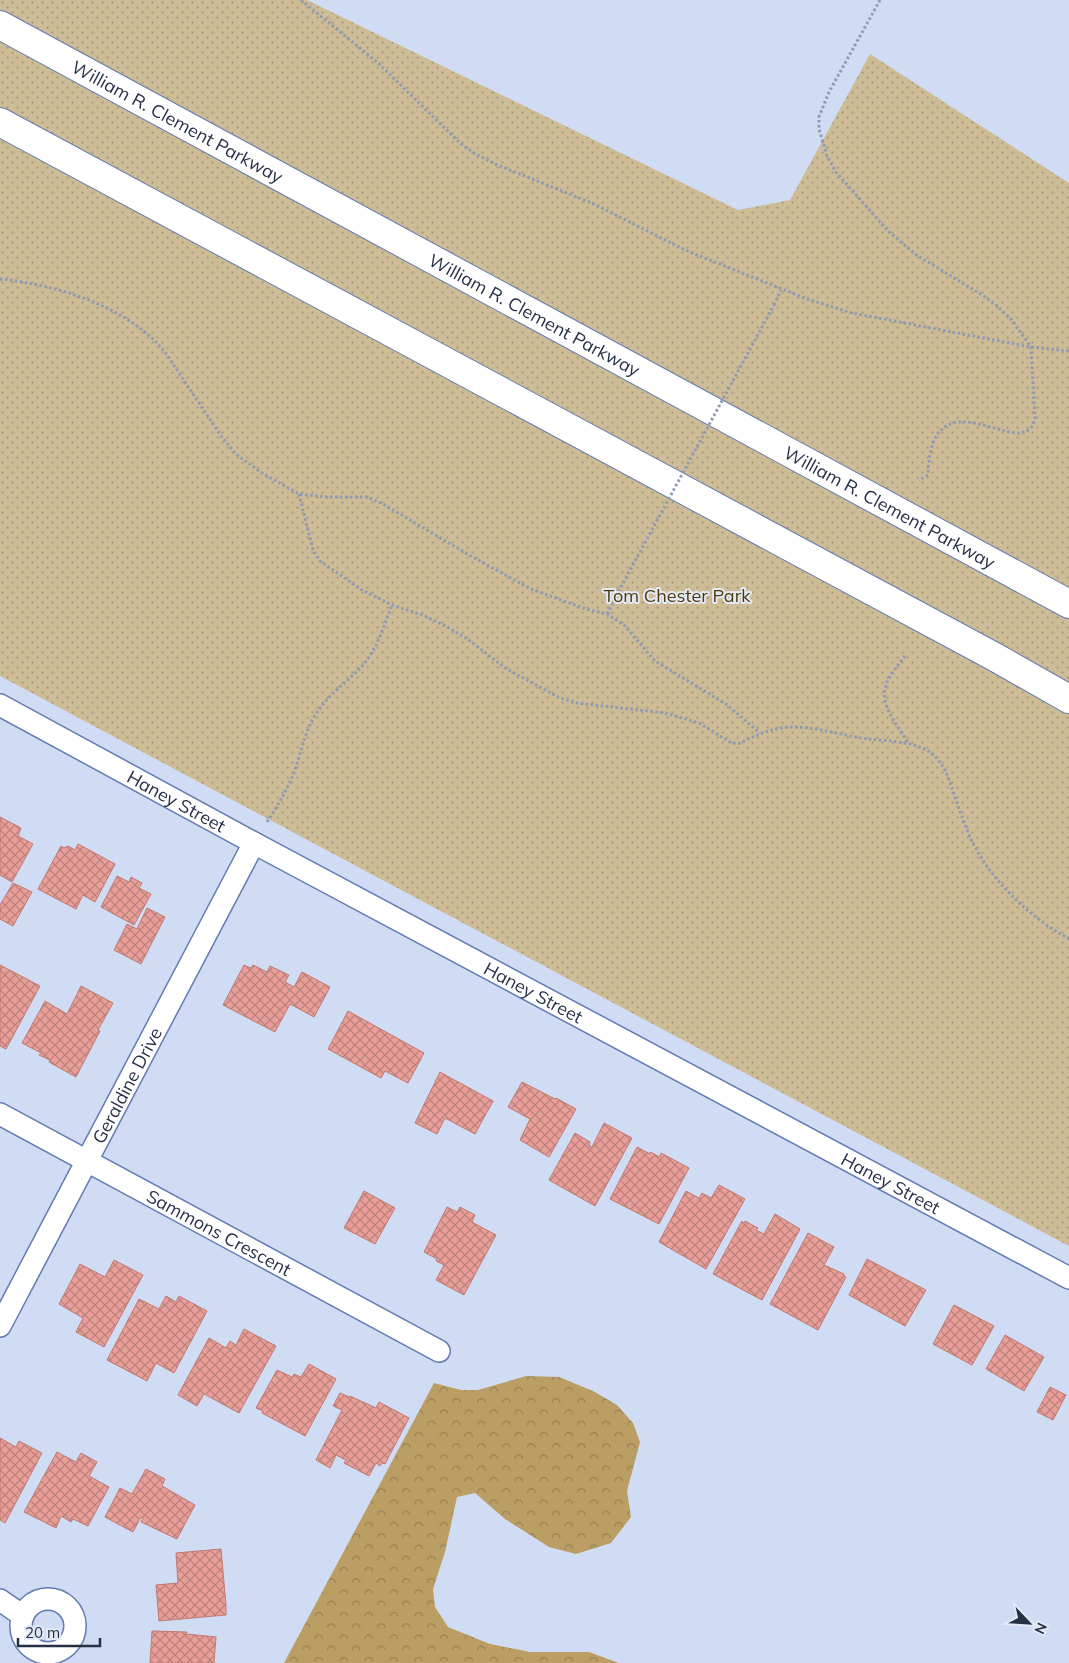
<svg xmlns="http://www.w3.org/2000/svg" width="1069" height="1663" font-family="Mulish,sans-serif">
<style>
.forest{fill:url(#forest-crowns)}
.park{fill:url(#park-dots)}
.building{fill:url(#building-cross-hatch);stroke:#c07973}
.lines{fill:none;stroke-linecap:round;stroke-linejoin:round}
.minor-casing{stroke:#627bb2;stroke-width:24}
.secondary-casing{stroke:#627bb2;stroke-width:30}
.path{stroke:#8f9bb3;stroke-width:3;stroke-dasharray:2.5 2.5;stroke-linecap:butt}
.minor{stroke:#fff;stroke-width:21}
.secondary{stroke:#fff;stroke-width:28}
.path-bridge{stroke:#8f9bb3;stroke-width:3;stroke-dasharray:2.5 2.5;stroke-linecap:butt}
.labels{text-anchor:middle;dominant-baseline:central;stroke-width:4;stroke-linejoin:round;paint-order:stroke}
.street-label{font-size:18px;fill:#253047;stroke:#e3e9f5}
.park-label{font-size:18px;fill:#4e3a0a;stroke:#e3e9f5}
</style>
<defs>
<pattern id="forest-crowns" width="20" height="18" patternUnits="userSpaceOnUse" patternTransform="scale(1.25)"><rect width="20" height="18" fill="#ba9e64"/><path d="M2 6a3 3 0 1 1 6 0M12 15a3 3 0 1 1 6 0" fill="none" stroke="#978154"/></pattern>
<pattern id="park-dots" width="8" height="8" patternUnits="userSpaceOnUse" patternTransform="scale(1.25)"><rect width="8" height="8" fill="#cebc97"/><path d="M2 2h.1M6 6h.1" fill="none" stroke="#a7997d" stroke-width="1.8" stroke-linecap="round"/></pattern>
<pattern id="building-cross-hatch" width="8" height="8" patternUnits="userSpaceOnUse" patternTransform="scale(1.25)"><rect width="8" height="8" fill="#e99f98"/><path d="M0 0l8 8M0 8l8-8" fill="none" stroke="#bd827e"/></pattern>
</defs>
<rect width="100%" height="100%" fill="#d0dcf4"/>
<!-- forest -->
<polygon class="forest" points="526,1376 559,1377 593,1391 617,1405 633,1423 640,1442 627,1491 631,1517 611,1543 576,1554 549,1547 505,1519 475,1493 457,1497 445,1552 433,1589 435,1607 448,1627 490,1644 530,1652 589,1652 619,1663 284,1663 434,1383 461,1390 478,1390"/>
<!-- park -->
<polygon class="park" points="0,0 307,0 738,210 790,200 870,54 1069,183 1069,1246 0,676"/>
<!-- building -->
<g class="building">
<polygon points="0,817 21,828 18,836 33,844 12,882 0,875"/>
<polygon points="78,844 115,864 95,902 83,895 76,909 38,889 61,846 64,848 68,846 75,850"/>
<polygon points="117,876 129,882 131,877 142,883 139,888 151,894 134,925 101,907"/>
<polygon points="13,883 32,892 13,926 0,919 0,905"/>
<polygon points="147,908 165,917 141,964 114,950 127,924 137,929"/>
<polygon points="0,965 40,986 6,1049 0,1046"/>
<polygon points="244,965 251,968 253,965 267,972 270,966 289,975 285,982 294,987 302,972 330,987 314,1017 290,1004 275,1032 223,1005"/>
<polygon points="81,986 113,1003 98,1030 100,1031 76,1077 49,1062 50,1060 39,1055 41,1053 22,1043 45,1001 67,1014"/>
<polygon points="348,1011 424,1053 408,1083 385,1071 381,1078 328,1049"/>
<polygon points="440,1072 493,1101 475,1134 445,1118 437,1134 415,1123"/>
<polygon points="522,1082 555,1099 556,1098 576,1109 549,1157 520,1140 530,1119 508,1107"/>
<polygon points="604,1123 632,1138 595,1206 549,1180 575,1133 590,1142 589,1146 592,1147"/>
<polygon points="637,1147 650,1154 650,1152 660,1157 661,1153 689,1168 659,1224 610,1199"/>
<polygon points="719,1185 745,1199 706,1269 659,1242 686,1191 699,1198 702,1193 711,1198"/>
<polygon points="364,1191 395,1208 375,1244 344,1228"/>
<polygon points="447,1207 457,1212 460,1207 475,1215 472,1222 496,1235 464,1295 436,1280 444,1265 436,1261 437,1259 424,1252"/>
<polygon points="775,1214 800,1229 762,1300 713,1274 742,1221 744,1223 745,1221 758,1228 756,1230 764,1234"/>
<polygon points="808,1233 834,1247 824,1265 844,1274 844,1276 846,1277 818,1330 770,1304"/>
<polygon points="867,1259 926,1290 905,1326 849,1295"/>
<polygon points="114,1260 143,1275 104,1347 76,1332 83,1318 59,1304 80,1264 105,1277"/>
<polygon points="166,1296 176,1302 179,1296 207,1311 174,1373 156,1363 147,1381 107,1360 139,1299 159,1309"/>
<polygon points="954,1305 994,1326 972,1365 933,1344"/>
<polygon points="244,1329 276,1346 239,1413 204,1394 197,1406 178,1395 209,1338 226,1348 230,1341 236,1345"/>
<polygon points="1005,1335 1044,1357 1024,1391 986,1369"/>
<polygon points="309,1364 336,1379 305,1436 262,1413 263,1411 256,1408 277,1370 292,1377 294,1374 301,1377"/>
<polygon points="1050,1387 1066,1395 1053,1420 1037,1412"/>
<polygon points="340,1393 349,1397 350,1396 376,1408 379,1402 409,1418 385,1464 382,1463 380,1466 376,1463 369,1476 344,1463 346,1460 336,1455 330,1468 316,1460 342,1410 333,1406"/>
<polygon points="0,1438 16,1447 19,1441 42,1453 5,1523 0,1520"/>
<polygon points="57,1452 76,1462 81,1453 97,1462 89,1476 109,1487 88,1526 73,1519 71,1522 61,1516 56,1528 24,1512"/>
<polygon points="146,1469 165,1479 162,1486 195,1505 177,1539 141,1522 143,1518 141,1517 133,1532 105,1517 120,1488 132,1494"/>
<polygon points="221,1549 226,1605 226,1615 159,1621 156,1585 178,1583 176,1553"/>
<polygon points="152,1631 187,1632 186,1634 216,1637 214,1663 150,1663"/>
</g>
<g class="lines">
<!-- minor casing -->
<g class="minor-casing">
<g id="minor">
<path id="s1" d="M0,705L254,843L1069,1278"/>
<path id="s2" d="M0,1114L439,1351"/>
<path id="s3" d="M0,1326L254,843"/>
<circle cx="48" cy="1626" r="27"/>
<polyline points="0,1600 23,1616"/>
</g>
</g>
<!-- secondary casing -->
<g class="secondary-casing">
<g id="secondary">
<path id="s4" d="M0,25L1069,604"/>
<polyline points="0,122 993,656 1069,699"/>
</g>
</g>
<!-- path -->
<g class="path">
<polyline points="301,0 377,62 461,144 474,153 495,164 594,204 685,250 807,299 852,313 1031,347 1069,351"/>
<path d="M880,0L829,92L819,117V129L827,156L836,172L888,231L915,254L982,295L996,305L1011,319L1031,347L1035,418C1034,422 1033,426 1030,429C1023,435 1013,433 1005,431C993,428 979,423 967,422C933,419 929,450 928,475L919,480"/>
<path d="M0,279C58,285 127,306 165,352L221,436L236,454L262,473L299,494L326,497H367L383,504L471,556L531,589L586,609L607,614L624,625L655,661L726,704L760,733"/>
<polyline points="774,305 781,290"/>
<path d="M299,494L313,550L320,561L362,590L392,605L425,616L449,628L469,640L505,668L560,698L577,703L665,713L699,723L730,742L738,744C752,737 765,731 781,728C807,724 836,734 861,738C881,741 903,740 922,748C933,752 940,761 946,772C954,793 961,816 970,837C990,880 1028,916 1069,939"/>
<polyline points="607,614 616,596"/>
<path d="M905,656C899,664 889,675 886,685C879,706 899,727 909,744"/>
<path d="M267,822C277,807 286,792 293,775C301,755 304,732 316,714C328,694 349,681 364,664C378,647 384,625 392,605"/>
</g>
<!-- minor -->
<use href="#minor" class="minor"/>
<!-- secondary -->
<use href="#secondary" class="secondary"/>
<!-- path-bridge -->
<polyline class="path-bridge" points="616,596 774,305"/>
</g>
<g class="labels">
<!-- street labels -->
<g class="street-label">
<text stroke="none"><textPath href="#s4" startOffset="202">William R. Clement Parkway</textPath></text>
<text stroke="none"><textPath href="#s4" startOffset="608">William R. Clement Parkway</textPath></text>
<text stroke="none"><textPath href="#s4" startOffset="1012">William R. Clement Parkway</textPath></text>
<text stroke="none"><textPath href="#s1" startOffset="201">Haney Street</textPath></text>
<text stroke="none"><textPath href="#s1" startOffset="606">Haney Street</textPath></text>
<text stroke="none"><textPath href="#s3" startOffset="272">Geraldine Drive</textPath></text>
<text stroke="none"><textPath href="#s1" startOffset="1011">Haney Street</textPath></text>
<text stroke="none"><textPath href="#s2" startOffset="249">Sammons Crescent</textPath></text>
</g>
<!-- park labels -->
<g class="park-label">
<text x="677" y="595">Tom Chester Park</text>
</g>
</g>
<!-- north arrow -->
<g transform="translate(1029 1623) rotate(115)" stroke="#e3e9f5" stroke-width="4" paint-order="stroke">
<path d="M0-4L9 19L0 12L-9 19Z" fill="#253047"/>
<text y="-8" font-size="14" font-weight="bold" text-anchor="middle" fill="#253047">N</text>
</g>
<!-- scale -->
<path d="M18 1638v8h82v-8" fill="none" stroke="#253047" stroke-width="2.5"/>
<text x="25" y="1638" font-size="15" fill="#253047" stroke="#e3e9f5" stroke-width="4" paint-order="stroke">20 m</text>
</svg>
